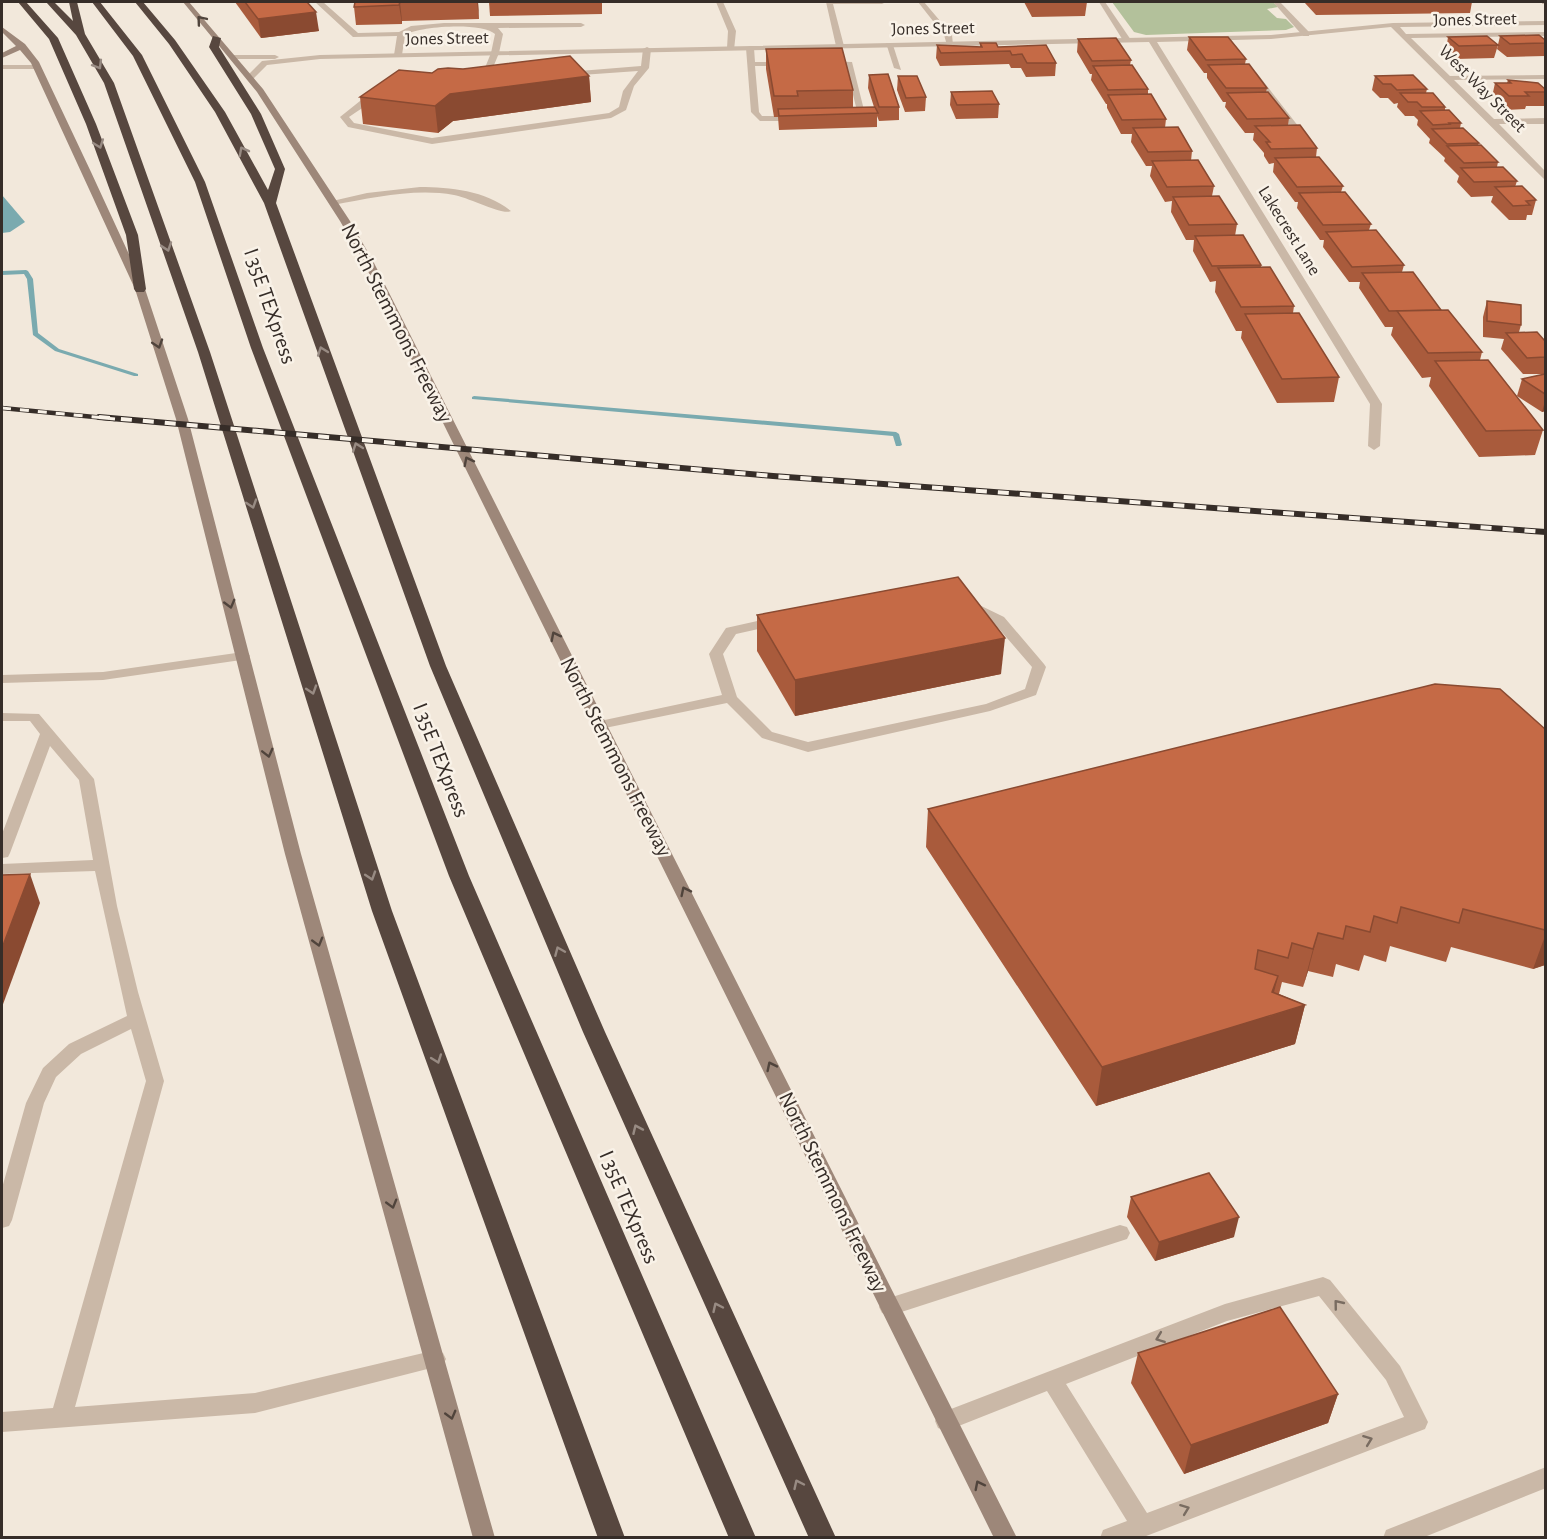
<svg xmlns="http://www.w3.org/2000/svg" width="1547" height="1539" font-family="'Alegreya Sans',sans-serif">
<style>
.green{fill:#b3c19b}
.water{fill:#7aaaaf}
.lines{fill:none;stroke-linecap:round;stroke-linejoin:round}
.stream{fill:#7aaaaf;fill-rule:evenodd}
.service{fill:#cab8a7;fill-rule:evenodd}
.minor{fill:#cab8a7;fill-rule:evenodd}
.secondary{fill:#9d8779;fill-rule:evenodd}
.motorway{fill:#57473f;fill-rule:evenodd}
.rail-far1-casing{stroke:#362d28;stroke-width:4.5}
.rail-casing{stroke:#362d28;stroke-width:6}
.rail-far1{stroke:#f9f2e8;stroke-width:3;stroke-dasharray:9;stroke-linecap:butt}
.rail{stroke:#f9f2e8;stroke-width:4;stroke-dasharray:11;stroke-linecap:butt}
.wall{fill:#a95b3c}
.shaded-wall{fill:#8a4a31}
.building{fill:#c56a46;stroke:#8a4a31;stroke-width:1.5}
.oneway{stroke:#50443c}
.oneway2{stroke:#988b83}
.oneway3{stroke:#796c61}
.labels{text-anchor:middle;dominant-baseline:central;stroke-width:5;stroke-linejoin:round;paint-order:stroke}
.far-street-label{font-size:18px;fill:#362d28;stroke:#f9f2e8}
.street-label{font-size:22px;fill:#362d28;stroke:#f9f2e8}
</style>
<rect width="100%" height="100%" fill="#f2e8db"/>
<!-- green -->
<polygon class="green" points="1112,2 1273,2 1278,7 1267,9 1277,18 1286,19 1294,27 1286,30 1146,35 1134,32"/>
<!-- water -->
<polygon class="water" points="2,195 25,222 10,232 2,233"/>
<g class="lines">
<!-- stream -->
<g class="stream">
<polygon points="26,270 28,271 33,279 38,333 59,349 138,374 138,376 134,376 55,351 33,335 27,279 24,274 2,275 2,271"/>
<polygon points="474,396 896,432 899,434 902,445 900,446 896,446 893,436 472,399 472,397"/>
</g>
<!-- service -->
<g class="service">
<path d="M315,2H323L358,33L399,32L411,26L444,23H581L585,25L581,27L498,28L503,34L499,53L487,82L480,84L476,82L480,80L491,53L495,34C482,22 420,26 405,35L402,55L398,57L394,55L397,36L353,37Z"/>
<polygon points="716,2 723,2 736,31 734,50 727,48 728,31"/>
<polygon points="826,2 886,2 882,4 833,4 844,46 840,48 836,46"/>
<polygon points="918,2 924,2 952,35 953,45 947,45 944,35"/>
<polygon points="1099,2 1105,2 1131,40 1130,42 1124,42"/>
<polygon points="1273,2 1280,2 1309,32 1309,36 1303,36"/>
<polygon points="886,43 893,45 901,70 894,68"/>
<polygon points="750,46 754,48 755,62 784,62 788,64 784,66 755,66 759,112 762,116 798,116 802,119 801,121 760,121 751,112 746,48"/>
<path d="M647,47L651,49L649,68L634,86L626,110L611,118L432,144L348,127L340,117L365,97L379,93L383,95C372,102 360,109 349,117L354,123L432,138L609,113L619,107L623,91L638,71L567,76L563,74L567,72L641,66L643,49Z"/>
<polygon points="823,61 852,62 865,114 846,119 846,115 857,111 846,66 826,65 823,65"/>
<polygon points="1250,72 1256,72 1302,131 1302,135 1296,135 1250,76"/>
<polygon points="1546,75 1546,79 1447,80 1443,78 1447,76"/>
<path d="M420,187C450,187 487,191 511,211C504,216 467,197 454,195C414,188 373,198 333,205L328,202L367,193Z"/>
<polygon points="969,600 1004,617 1044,664 1046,667 1036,695 990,711 808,752 762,738 727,703 600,729 593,725 600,721 722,695 709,654 724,631 726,628 775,617 780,618 782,621 780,624 736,634 723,654 737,697 772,732 808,742 986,704 1025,689 1032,667 994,623 964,607 962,604 964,601"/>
<polygon points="243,652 248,653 250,656 248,659 103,680 2,683 2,675 103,672"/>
<polygon points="2,713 39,714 94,779 117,906 138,992 164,1081 75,1407 255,1393 436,1350 443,1353 446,1359 443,1365 255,1413 2,1432 2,1412 53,1408 146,1081 131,1029 81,1054 56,1077 44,1103 12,1220 9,1226 2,1228 2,1188 26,1103 43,1068 69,1044 127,1016 95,871 2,874 2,864 93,860 79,780 50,746 10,853 8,857 2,858 2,834 40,734 30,721 2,721"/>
<polygon points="1120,1225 1127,1227 1130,1233 1127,1239 889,1316 882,1313 879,1307 882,1301 889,1298"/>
<path d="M1323,1277L1330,1280L1400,1366L1428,1422L1425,1429L1141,1538H1100L1103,1530L1127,1521L1047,1391L946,1431L938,1428L935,1421L938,1414L1225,1304ZM1319,1296L1386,1380L1404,1417L1147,1513L1066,1384L1227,1321Z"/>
<polygon points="1546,1467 1546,1488 1422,1538 1383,1538 1386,1530"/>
</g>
<!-- minor -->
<g class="minor">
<rect x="1542" y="2" width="4" height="2"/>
<polygon points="1546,21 1546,25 1400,27 1406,34 1546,32 1546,36 1411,38 1494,119 1546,118 1546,124 1499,124 1546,172 1546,181 1391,27 1271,39 1157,42 1382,404 1380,446 1374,450 1368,446 1370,404 1149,42 320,59 267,65 253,79 246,77 262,61 320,55 1271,35 1393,23"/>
<polygon points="230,55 275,55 279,57 275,59 230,59"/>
<polygon points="2,65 37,65 41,67 37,69 2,69"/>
</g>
<!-- secondary -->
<g class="secondary">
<polygon points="183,2 189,2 263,89 350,221 373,261 1017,1538 994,1538 363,261 340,221 257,92"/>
<polygon points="2,27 25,44 39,62 91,172 145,289 188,419 301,854 495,1538 473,1538 285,854 176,419 135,289 31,63 20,50 2,58 2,53 16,46 2,32"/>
</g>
<!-- motorway -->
<g class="motorway">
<polygon points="18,2 26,2 58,38 96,124 138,235 146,289 144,292 136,292 134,289 126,235 86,124 49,39"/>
<polygon points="46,2 54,2 73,21 69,2 77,2 85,34 114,83 210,352 392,911 625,1538 598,1538 372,911 198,352 104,83 76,35"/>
<polygon points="92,2 100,2 142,55 205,182 263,348 469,876 756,1538 729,1538 449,876 251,348 195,182 133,56"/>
<polygon points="135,2 143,2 175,40 225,112 268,190 275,169 251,114 209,47 213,36 221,38 219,47 261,114 285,169 276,203 446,666 605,1032 836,1538 809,1538 583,1032 430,666 264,203 215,112 169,44"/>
</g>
<!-- rail-far1 casing -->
<g class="rail-far1-casing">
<polyline id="rail-far1" points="2,408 115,419"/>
</g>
<!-- rail casing -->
<g class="rail-casing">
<polyline id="rail" points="99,417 773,476 1546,532"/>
</g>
<!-- rail-far1 -->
<use href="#rail-far1" class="rail-far1"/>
<!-- rail -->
<use href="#rail" class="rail"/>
</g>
<!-- wall -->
<g class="wall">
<polygon points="235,2 307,2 319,31 261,38"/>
<polygon points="355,2 478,2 479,19 402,21 402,24 356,25 354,7"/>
<polygon points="489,2 602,2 602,14 490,16"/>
<polygon points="1024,2 1087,2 1085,16 1032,17"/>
<polygon points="1304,2 1472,2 1470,13 1316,15"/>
<polygon points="1500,36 1545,40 1545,56 1507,57 1497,49"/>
<polygon points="1189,37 1246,59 1245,64 1267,88 1266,92 1289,118 1288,125 1317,148 1316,157 1343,186 1341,192 1371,224 1369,230 1404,265 1402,272 1482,352 1480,360 1543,430 1535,455 1479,457 1429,386 1431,377 1422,378 1391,335 1393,327 1385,327 1359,288 1360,282 1349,282 1323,247 1324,240 1320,240 1297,208 1298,202 1295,202 1273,172 1274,163 1269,164 1264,156 1264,153 1253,140 1254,133 1245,133 1225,107 1226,102 1223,102 1207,78 1207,73 1204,73 1187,50"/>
<polygon points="1448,37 1498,45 1494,58 1456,59 1446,50"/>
<polygon points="1078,39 1131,60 1130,65 1148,89 1148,94 1166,119 1165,128 1192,151 1191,161 1214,186 1212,196 1237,224 1235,236 1261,265 1261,267 1294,306 1293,313 1339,377 1334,402 1277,403 1241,338 1242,331 1236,331 1215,292 1216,281 1210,282 1193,251 1194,240 1186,240 1171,212 1172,201 1165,202 1150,176 1152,166 1146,166 1131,142 1132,134 1121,134 1107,108 1107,104 1106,104 1091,80 1092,74 1090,74 1077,52"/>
<polygon points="980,43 998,47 1056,63 1055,76 1026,77 1021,68 1011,68 1009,64 940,66 936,58 937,45 980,47"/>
<polygon points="766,49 853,90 853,107 874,107 868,88 869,75 899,107 899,120 879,121 877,116 877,127 779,130 778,117 774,117 766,69"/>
<polygon points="432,73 589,76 591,102 453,121 438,133 363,124 360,97"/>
<polygon points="898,76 926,97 925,111 905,112 897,90"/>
<polygon points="1375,76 1427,89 1426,93 1445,107 1445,110 1461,123 1460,128 1479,143 1478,145 1498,162 1497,167 1517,181 1515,187 1536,200 1532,215 1527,215 1526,220 1509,220 1491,202 1493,196 1471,197 1457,182 1459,176 1444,161 1445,158 1429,143 1430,139 1417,125 1418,120 1414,116 1405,116 1397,107 1398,103 1394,104 1388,98 1380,98 1372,90"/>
<polygon points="1508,80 1545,89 1545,106 1526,106 1525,109 1506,110 1492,97 1495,83 1507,83"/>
<polygon points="951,92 999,104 998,118 956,119 950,105"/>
<polygon points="1487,301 1521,325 1519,332 1545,341 1545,374 1523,374 1501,349 1504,339 1483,337 1483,317"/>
<polygon points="1545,374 1545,411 1542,412 1517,396 1522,379"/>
<polygon points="757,615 1001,674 795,716 757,651"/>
<polygon points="1545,729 1545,965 1533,969 1451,947 1446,962 1390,946 1386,962 1364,955 1359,971 1336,964 1333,977 1308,971 1303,987 1282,982 1279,994 1305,1005 1295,1044 1096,1106 926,847 928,809"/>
<polygon points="1131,1197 1234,1237 1155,1261 1127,1217"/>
<polygon points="1138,1353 1338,1394 1328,1423 1184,1474 1131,1383"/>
</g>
<!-- shaded-wall -->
<g class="shaded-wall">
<polygon points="400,2 402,21 402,24 399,5"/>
<polygon points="477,2 478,2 479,19"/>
<polygon points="316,12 319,31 261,38 258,19"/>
<polygon points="589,76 591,102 453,121 438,133 435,106 450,94"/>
<polygon points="1545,401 1545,411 1542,412"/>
<polygon points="1005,638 1001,674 795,716 795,680"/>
<polygon points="30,874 40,903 2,1007 2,948"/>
<polygon points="1318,933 1308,971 1303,987 1313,949"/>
<polygon points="1545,936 1545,965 1533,969"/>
<polygon points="1278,976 1268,1017 1305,1005 1295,1044 1096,1106 1102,1067"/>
<polygon points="1239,1217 1234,1237 1155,1261 1159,1242"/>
<polygon points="1338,1394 1328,1423 1184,1474 1191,1445"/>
</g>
<!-- building -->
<g class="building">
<polygon points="245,2 307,2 316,12 258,19"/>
<polygon points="355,2 420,2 400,2 399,5 354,7"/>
<polygon points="1539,35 1545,40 1545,43 1510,44 1500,36"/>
<polygon points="1487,36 1498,45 1459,46 1448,37"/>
<polygon points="1189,37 1228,37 1246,59 1206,60"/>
<polygon points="1116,38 1131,60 1092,61 1078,39"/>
<polygon points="980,43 996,43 998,47 1046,45 1056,63 1027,63 1022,54 1012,55 1010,51 941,53 937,45 982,47"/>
<polygon points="842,48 853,90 797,91 798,96 774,96 766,49"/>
<polygon points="570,56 589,76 450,94 435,106 360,97 399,70 432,73 438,69 448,68 463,69"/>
<polygon points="1249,64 1267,88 1226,88 1208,65"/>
<polygon points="1132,65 1148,89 1108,90 1093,66"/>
<polygon points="888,74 899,107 879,107 869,75"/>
<polygon points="1413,75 1427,89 1397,90 1391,84 1383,84 1375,76"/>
<polygon points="898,76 917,76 926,97 906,98"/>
<polygon points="1508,80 1538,83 1545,89 1545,92 1525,92 1529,96 1509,96 1495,83 1511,83"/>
<polygon points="992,91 999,104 957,105 951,92"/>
<polygon points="1268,92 1289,118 1247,119 1227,93"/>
<polygon points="1400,93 1433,93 1445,107 1422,107 1417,102 1408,102"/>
<polygon points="1151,94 1166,119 1122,120 1108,95"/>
<polygon points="875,107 878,113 779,116 778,109"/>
<polygon points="1449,110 1461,123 1449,123 1450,124 1433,125 1420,111"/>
<polygon points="1300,125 1317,148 1271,149 1266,142 1270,142 1255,126"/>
<polygon points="1178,127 1192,151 1148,152 1133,128"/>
<polygon points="1463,128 1479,143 1447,144 1432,129"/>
<polygon points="1481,145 1498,162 1464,163 1447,146"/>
<polygon points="1319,157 1343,186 1297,187 1275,158"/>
<polygon points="1198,160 1214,186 1167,187 1152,161"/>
<polygon points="1503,167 1517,181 1474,182 1461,168"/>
<polygon points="1522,186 1536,200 1526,201 1530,205 1513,206 1495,187"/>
<polygon points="1345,192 1371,224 1323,225 1299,193"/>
<polygon points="1219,196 1237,224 1189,225 1173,197"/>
<polygon points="1376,230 1404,265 1352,267 1326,232"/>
<polygon points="1243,235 1261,265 1212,266 1195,236"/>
<polygon points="1270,267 1294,306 1241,307 1218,268"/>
<polygon points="1413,272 1441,310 1389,311 1362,273"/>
<polygon points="1487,301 1521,305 1521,325 1487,321"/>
<polygon points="1448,310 1482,352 1428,353 1397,311"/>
<polygon points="1299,313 1339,377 1282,379 1245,314"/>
<polygon points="1537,332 1545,341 1545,357 1527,358 1506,333"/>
<polygon points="1488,360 1543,430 1486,431 1435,361"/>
<polygon points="1545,374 1545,394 1522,379"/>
<polygon points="958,577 1005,638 795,680 757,615"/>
<polygon points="1435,684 1500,689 1545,729 1545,930 1463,909 1459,923 1401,907 1397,923 1374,916 1370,932 1346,926 1343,939 1318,933 1313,949 1292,943 1288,958 1258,950 1255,969 1278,976 1272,992 1305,1005 1102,1067 928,809"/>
<polygon points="30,874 2,948 2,875"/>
<polygon points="1209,1173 1239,1217 1159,1242 1131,1197"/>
<polygon points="1280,1307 1338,1394 1191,1445 1138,1353"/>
</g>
<!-- one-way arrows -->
<defs><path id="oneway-chevron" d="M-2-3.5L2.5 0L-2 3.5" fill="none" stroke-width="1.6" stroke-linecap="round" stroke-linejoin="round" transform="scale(1.5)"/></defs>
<g class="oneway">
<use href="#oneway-chevron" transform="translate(201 20) rotate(-130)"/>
<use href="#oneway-chevron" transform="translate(158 344) rotate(72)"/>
<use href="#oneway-chevron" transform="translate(468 461) rotate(-117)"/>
<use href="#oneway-chevron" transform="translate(230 604) rotate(75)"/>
<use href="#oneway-chevron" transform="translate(555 636) rotate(-117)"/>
<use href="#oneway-chevron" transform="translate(268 753) rotate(76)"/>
<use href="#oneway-chevron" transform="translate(685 891) rotate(-116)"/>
<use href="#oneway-chevron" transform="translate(318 942) rotate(74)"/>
<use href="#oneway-chevron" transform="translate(771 1066) rotate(-116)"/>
<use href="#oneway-chevron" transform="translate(392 1204) rotate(74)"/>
<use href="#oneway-chevron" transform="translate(451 1415) rotate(75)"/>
<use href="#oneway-chevron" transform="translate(979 1485) rotate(-117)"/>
</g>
<g class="oneway2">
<use href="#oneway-chevron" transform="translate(98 65) rotate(59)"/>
<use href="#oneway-chevron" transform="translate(99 144) rotate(70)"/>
<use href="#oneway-chevron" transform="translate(243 151) rotate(-118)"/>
<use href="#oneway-chevron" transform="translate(167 247) rotate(71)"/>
<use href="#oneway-chevron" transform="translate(322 351) rotate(-110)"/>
<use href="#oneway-chevron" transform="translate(357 447) rotate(-110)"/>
<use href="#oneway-chevron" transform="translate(252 504) rotate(72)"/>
<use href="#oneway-chevron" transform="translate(312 690) rotate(72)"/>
<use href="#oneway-chevron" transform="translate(371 876) rotate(72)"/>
<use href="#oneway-chevron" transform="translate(559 951) rotate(-113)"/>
<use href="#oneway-chevron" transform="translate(437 1059) rotate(70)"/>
<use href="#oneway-chevron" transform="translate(637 1129) rotate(-114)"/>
<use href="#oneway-chevron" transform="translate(717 1307) rotate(-115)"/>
<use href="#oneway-chevron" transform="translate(798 1484) rotate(-115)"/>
</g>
<g class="oneway3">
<use href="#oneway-chevron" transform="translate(1338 1304) rotate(-129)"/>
<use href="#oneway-chevron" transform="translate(1160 1338) rotate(159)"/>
<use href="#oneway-chevron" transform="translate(1368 1440) rotate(-21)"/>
<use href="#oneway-chevron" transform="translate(1185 1509) rotate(-21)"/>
</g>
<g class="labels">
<!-- far-street labels -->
<g class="far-street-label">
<text transform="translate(1475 20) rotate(-1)">Jones Street</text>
<text transform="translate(933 29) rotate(-1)">Jones Street</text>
<text transform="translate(447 39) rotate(-1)">Jones Street</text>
<text transform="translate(1482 89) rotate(45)">West Way Street</text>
<text transform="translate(1289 231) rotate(58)">Lakecrest Lane</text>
</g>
<!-- street labels -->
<g class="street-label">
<text transform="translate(270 306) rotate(71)">I 35E TEXpress</text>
<text transform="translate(397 323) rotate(63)">North Stemmons Freeway</text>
<text transform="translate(616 757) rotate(63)">North Stemmons Freeway</text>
<text transform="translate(441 760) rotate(69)">I 35E TEXpress</text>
<text transform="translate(833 1192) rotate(64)">North Stemmons Freeway</text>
<text transform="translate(629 1207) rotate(67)">I 35E TEXpress</text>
</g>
</g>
<!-- border -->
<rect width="1547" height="1539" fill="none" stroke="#362d28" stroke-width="6"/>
</svg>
